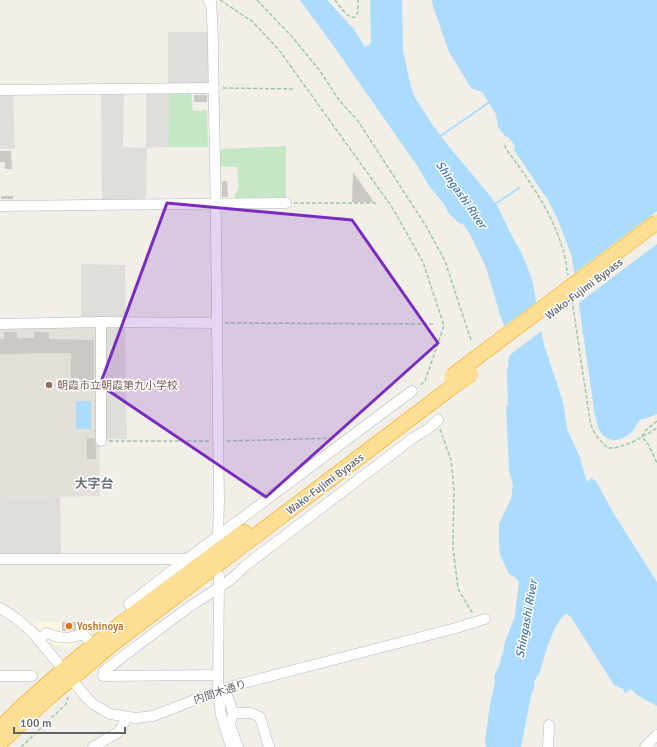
<svg xmlns="http://www.w3.org/2000/svg" width="657" height="747" font-family="Signika,'Noto Sans JP',sans-serif">
<style>
.commercial{fill:#fef6e0}
.industrial{fill:#e0deda}
.education{fill:#e4e0d9}
.green{fill:#c6e7c5}
.water{fill:#abdcfe}
.pier{fill:#f1efe8}
.lines{fill:none;stroke-linecap:round;stroke-linejoin:round}
.stream{stroke:#abdcfe;stroke-width:2}
.building{fill:#ccc9c5}
.minor-casing{stroke:#b5b8bc;stroke-width:11}
.highway-casing{stroke:#f5a303;stroke-width:16}
.path{stroke:#9ec8a9;stroke-width:1.5;stroke-dasharray:4 2;stroke-linecap:butt}
.minor{stroke:#fff;stroke-width:10}
.highway{stroke:#fcde94;stroke-width:15}
.highway-bridge-casing{stroke:#f5a303;stroke-width:16;stroke-linecap:butt}
.highway-bridge{stroke:#fcde94;stroke-width:15}
.marked{fill:#7b2cbf;fill-opacity:0.2;stroke:#7b2cbf;stroke-width:3;stroke-linejoin:round}
.education-dot{fill:#8d6e63;stroke:#fff;stroke-width:1.5}
.food-dot{fill:#e8710a;stroke:#fff;stroke-width:1.5}
.labels{text-anchor:middle;dominant-baseline:central;stroke-width:3;stroke-linejoin:round;paint-order:stroke}
.street-label{font-size:11px;fill:#5f6368;stroke:#fff}
.education-label{font-size:11px;fill:#785e54;stroke:#fff;text-anchor:start}
.food-label{font-size:11px;fill:#c56008;stroke:#fff;text-anchor:start}
.water-label{font-size:12px;font-style:italic;fill:#4277a8;stroke:#fff}
.quarter-label{font-size:13px;font-weight:bold;fill:#70757a;stroke:#fff}
</style>
<rect width="100%" height="100%" fill="#f1efe8"/>
<!-- commercial -->
<polygon class="commercial" points="104,621 71,647 55,646 34,622"/>
<!-- industrial -->
<g class="industrial">
<polygon points="168,32 211,32 211,80 204,85 168,85"/>
<polygon points="101,92 124,92 123,147 146,148 146,92 169,92 168,147 147,148 146,203 102,203"/>
<polygon points="0,94 13,94 15,149 0,149"/>
<polygon points="81,264 125,265 126,319 81,321"/>
<polygon points="125,327 127,439 108,439 105,436 102,328"/>
<polygon points="60,497 61,556 0,556 0,498"/>
</g>
<!-- education -->
<polygon class="education" points="0,327 97,327 100,496 0,498"/>
<!-- green -->
<g class="green">
<polygon points="169,92 191,92 193,111 207,110 208,147 168,147"/>
<polygon points="286,146 286,201 235,200 235,194 239,187 237,167 220,166 221,149"/>
</g>
<!-- water -->
<g class="water">
<path d="M300,0H327L353,28L365,47L369,45L371,42L370,0H402L403,50L410,83L414,96L432,124L446,143L491,197L498,207L511,234L522,254L532,279L544,345L563,402L567,429L579,455L587,482L591,478L596,481L614,514L657,582V706L637,695L631,689L625,693L623,689L614,685L571,617L566,614C553,622 543,661 539,675L537,676L534,682V688L531,696L521,747H486L485,742L489,711L495,681L494,676L500,664L501,657L503,653L505,642L515,616L519,582L516,578L509,574L500,555L499,543V524L511,499L513,485L509,470L506,407L508,405L507,370L509,365L508,361L510,354L505,328L501,318L486,267L470,234L462,223L460,224L449,214L444,204L429,186L418,167L330,41Z"/>
<path d="M432,0H657V414L653,416L640,420C636,425 633,432 628,435C620,441 609,443 602,434C598,430 597,422 595,416L572,257L558,220L548,200L514,150L515,146L509,138L505,136L498,127L496,114L482,92L471,88L449,52L433,6Z"/>
<rect x="76" y="401" width="15" height="28"/>
</g>
<!-- pier -->
<g class="pier">
<polygon points="657,211 657,244 576,305 572,275"/>
<polygon points="538,301 543,330 507,357 508,354 503,327"/>
</g>
<g class="lines">
<!-- stream -->
<g class="stream">
<polyline points="439,137 491,101"/>
<polyline points="495,204 519,188"/>
</g>
</g>
<!-- building -->
<g class="building">
<rect x="194" y="95" width="13" height="7"/>
<polygon points="0,151 11,151 12,169 5,169 5,162 0,162"/>
<polygon points="353,172 374,202 352,202"/>
<polygon points="222,181 227,181 228,197 222,197"/>
<rect x="1" y="196" width="12" height="3"/>
<polygon points="4,332 17,332 17,338 34,338 34,332 49,332 49,339 94,340 94,387 71,386 71,353 0,354 0,339 4,339"/>
<polygon points="87,438 94,438 96,445 96,459 87,459"/>
<polygon points="62,622 76,622 76,630 62,631"/>
</g>
<g class="lines">
<!-- minor casing -->
<g class="minor-casing">
<g id="minor">
<path d="M208,0L211,2C214,38 213,74 214,111C217,240 217,370 219,499L218,536"/>
<polyline points="0,90 213,88"/>
<polyline points="0,206 286,203"/>
<polyline points="101,322 101,441"/>
<polyline points="0,324 101,322 217,323"/>
<polyline points="0,559 187,559 412,391"/>
<polyline points="219,576 218,691 221,715 231,747"/>
<polyline points="0,608 16,618 33,633 87,698 93,704 110,714 136,718 153,716 218,691 236,685 456,628 485,619"/>
<polyline points="137,612 129,604 187,559"/>
<path d="M38,640L47,633C60,639 69,639 83,634L93,646"/>
<path d="M218,675L103,676L104,671C132,650 160,628 188,608C207,594 229,584 245,566L413,438L428,429L438,420"/>
<polyline points="0,676 32,676"/>
<polyline points="225,689 233,713 230,725 238,747"/>
<polyline points="233,713 251,713 260,717 269,747"/>
<polyline points="93,747 120,731 127,717"/>
<polyline points="548,747 549,725"/>
<polyline points="645,747 657,735"/>
</g>
</g>
<!-- highway casing -->
<g class="highway-casing">
<g id="highway">
<path d="M0,728C74,654 161,594 244,532"/>
<polyline points="0,743 49,697 115,642 452,387"/>
</g>
</g>
<!-- path -->
<g class="path">
<polyline points="220,0 253,22 279,50 392,207 423,262 444,326 425,381 419,386"/>
<polyline points="257,0 294,39 320,71 339,100 358,121 426,226 445,261 471,340"/>
<path d="M335,0C340,6 347,19 355,17L358,12V0"/>
<polyline points="223,88 295,89"/>
<path d="M505,145L506,149C529,180 552,212 563,250C566,258 566,267 568,275"/>
<polyline points="294,203 378,203"/>
<path d="M572,300L590,421C593,433 599,440 608,448C626,448 642,437 657,428"/>
<polyline points="225,323 433,324"/>
<polyline points="657,421 645,431 642,437 648,444 657,463"/>
<polyline points="440,429 451,460 454,489 453,547 458,589 473,614"/>
<polyline points="109,441 209,441"/>
<polyline points="227,441 335,438"/>
<polyline points="21,747 66,704 68,697"/>
</g>
<!-- minor -->
<use href="#minor" class="minor"/>
<!-- highway -->
<use href="#highway" class="highway"/>
<!-- highway-bridge casing -->
<g class="highway-bridge-casing">
<g id="highway-bridge">
<polyline points="452,376 657,222"/>
<polyline points="452,387 471,374"/>
</g>
</g>
<!-- highway-bridge -->
<use href="#highway-bridge" class="highway-bridge"/>
</g>
<!-- marked area -->
<path class="marked" d="M167,203L352,220L438,343L266,497L100,385Z"/>
<!-- markers -->
<circle class="education-dot" cx="49" cy="385" r="4"/>
<circle class="food-dot" cx="69" cy="626" r="4"/>
<g class="labels">
<!-- street labels -->
<g class="street-label">
<text transform="translate(584 289) rotate(-37)">Wako-Fujimi Bypass</text>
<text transform="translate(325 484) rotate(-37)">Wako-Fujimi Bypass</text>
<text transform="translate(220 692) rotate(-18)">内間木通り</text>
</g>
<!-- education labels -->
<g class="education-label">
<text x="57" y="385">朝霞市立朝霞第九小学校</text>
</g>
<!-- food labels -->
<g class="food-label">
<text x="77" y="626">Yoshinoya</text>
</g>
<!-- water labels -->
<g class="water-label">
<text transform="translate(461 195) rotate(55)">Shingashi River</text>
<text transform="translate(527 619) rotate(-80)">Shingashi River</text>
</g>
<!-- quarter labels -->
<g class="quarter-label">
<text x="94" y="484">大字台</text>
</g>
</g>
<!-- scale -->
<path d="M14 727v6h111v-6" fill="none" stroke="#5f6368" stroke-width="2"/>
<text x="20" y="727" font-size="12" fill="#5f6368" stroke="#ffffff" stroke-width="3" paint-order="stroke">100 m</text>
</svg>
